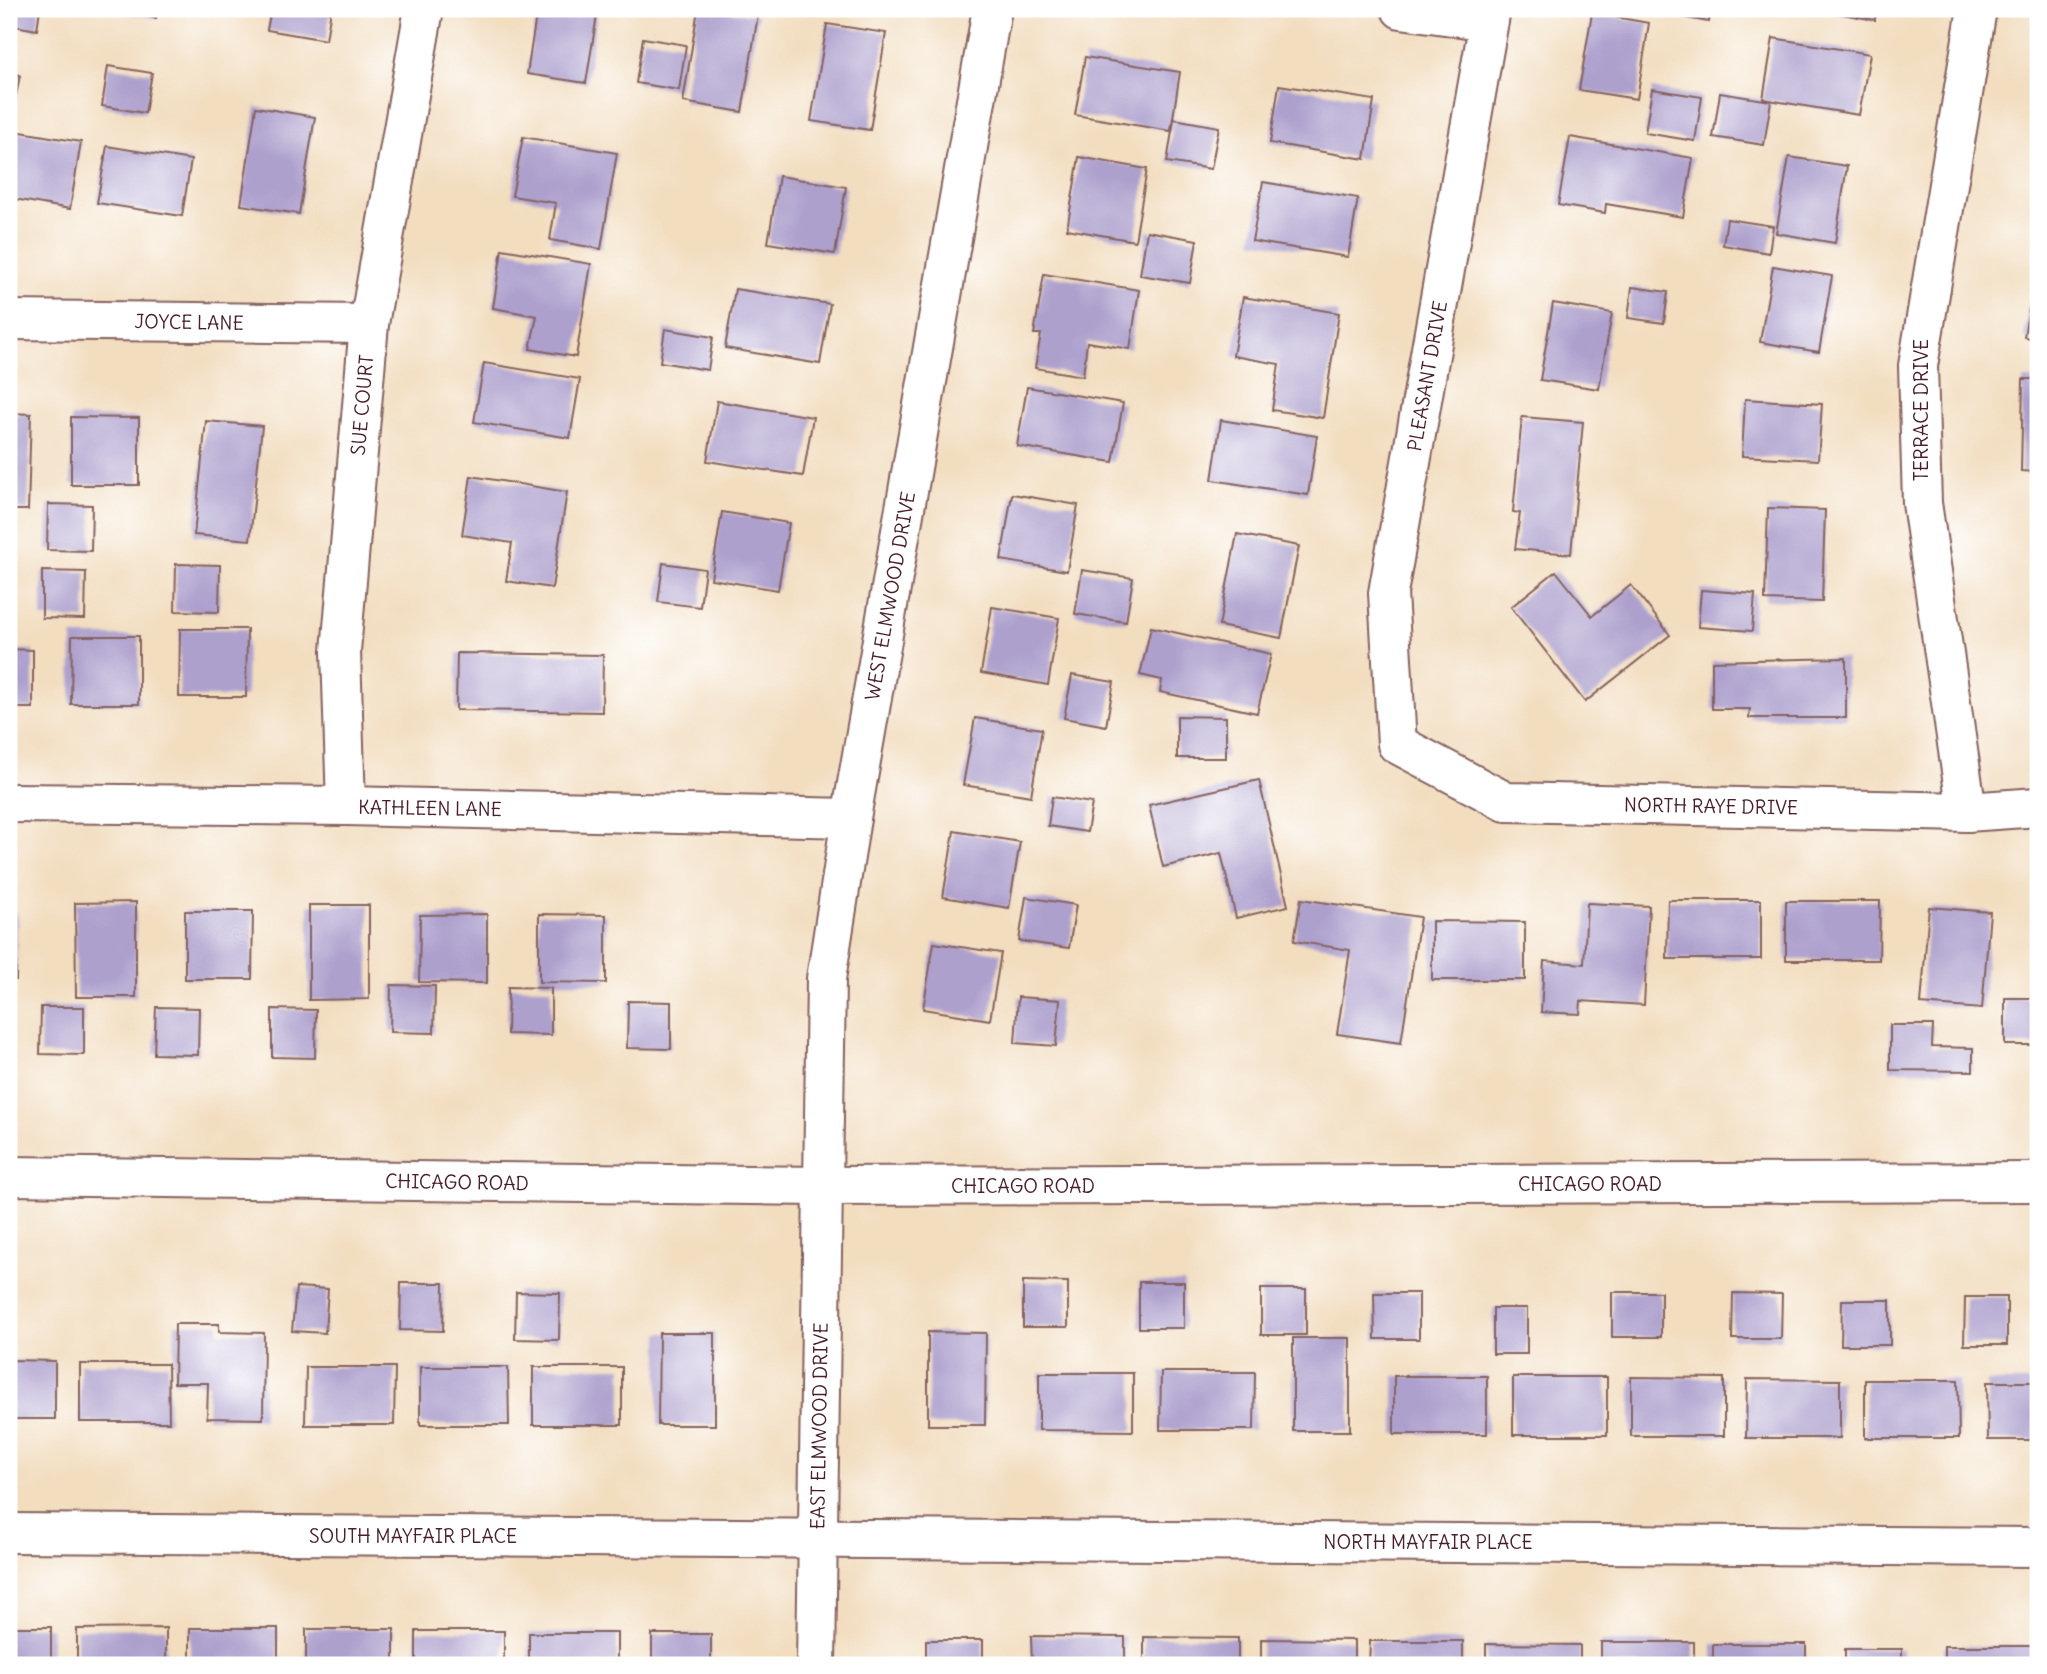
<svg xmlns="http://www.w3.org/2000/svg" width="2047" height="1674" font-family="Delius,sans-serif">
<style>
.building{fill:#ada0cd}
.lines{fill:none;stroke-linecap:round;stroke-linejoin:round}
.minor-casing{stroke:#85625f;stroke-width:42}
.tertiary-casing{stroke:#85625f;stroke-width:42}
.minor{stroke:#fff;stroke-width:38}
.tertiary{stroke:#fff;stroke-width:38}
.labels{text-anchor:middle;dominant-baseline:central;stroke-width:6;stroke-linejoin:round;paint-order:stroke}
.street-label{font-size:19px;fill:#4a1f2b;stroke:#fff}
</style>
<rect width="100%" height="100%" fill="#fff"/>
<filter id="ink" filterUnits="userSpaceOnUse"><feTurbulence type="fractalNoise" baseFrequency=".0143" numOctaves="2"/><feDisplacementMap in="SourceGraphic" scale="14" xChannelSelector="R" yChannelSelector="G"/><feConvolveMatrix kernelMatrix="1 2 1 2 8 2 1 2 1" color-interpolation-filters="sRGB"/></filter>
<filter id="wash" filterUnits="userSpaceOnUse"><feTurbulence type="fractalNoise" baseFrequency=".00686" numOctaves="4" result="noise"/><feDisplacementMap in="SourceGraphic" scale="28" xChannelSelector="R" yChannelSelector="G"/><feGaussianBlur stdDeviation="1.57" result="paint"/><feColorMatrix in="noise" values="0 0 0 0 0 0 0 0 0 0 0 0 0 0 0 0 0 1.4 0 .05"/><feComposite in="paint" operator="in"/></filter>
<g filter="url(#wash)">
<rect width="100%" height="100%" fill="#f2ddbf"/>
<g id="blocks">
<!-- building -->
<g class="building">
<polygon points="9,9 40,9 37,30 9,25"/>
<polygon points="121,9 158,9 156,18 120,12"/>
<polygon points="271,9 331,9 326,40 267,30"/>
<polygon points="537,9 598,9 586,83 527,74"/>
<polygon points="698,9 758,15 742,112 683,102"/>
<polygon points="1659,9 1711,9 1709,22 1659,13"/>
<polygon points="1815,9 1876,9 1875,20"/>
<polygon points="1592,13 1649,23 1637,99 1579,90"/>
<polygon points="827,24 886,33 870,130 811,121"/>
<polygon points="643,38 686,45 679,90 636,83"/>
<polygon points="1773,38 1870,54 1859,115 1763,99"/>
<polygon points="1085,57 1180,72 1171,131 1075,115"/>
<polygon points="108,66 152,73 145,113 102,106"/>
<polygon points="9,73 20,75 12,118 9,117"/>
<polygon points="1279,85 1374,100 1365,159 1270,143"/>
<polygon points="1652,89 1702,97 1695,141 1645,133"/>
<polygon points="1720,93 1771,101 1764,145 1713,137"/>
<polygon points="256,107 315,117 299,214 241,205"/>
<polygon points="1174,119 1219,127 1211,169 1167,162"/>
<polygon points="15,131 81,142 70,209 9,198 9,167"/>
<polygon points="523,137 617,153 601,249 550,240 556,203 512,196"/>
<polygon points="1570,137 1693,158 1683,217 1606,204 1605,213 1558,205"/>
<polygon points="107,146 191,160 182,216 97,203"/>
<polygon points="1079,157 1147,169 1135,241 1067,229"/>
<polygon points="1789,157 1847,166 1835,243 1776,233"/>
<polygon points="779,176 846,187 835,254 768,243"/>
<polygon points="1263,182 1358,198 1348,257 1252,241"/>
<polygon points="1727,219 1773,226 1769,253 1723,245"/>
<polygon points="1147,231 1197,240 1190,283 1140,275"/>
<polygon points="502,249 591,264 576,357 530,349 537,316 493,308"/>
<polygon points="2037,260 2038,260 2038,339 2024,337"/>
<polygon points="1773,266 1832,276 1819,352 1760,342"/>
<polygon points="1044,274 1139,290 1130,349 1087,342 1083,376 1035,368 1041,334 1034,334"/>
<polygon points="1632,287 1668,292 1664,323 1628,318"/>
<polygon points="735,289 830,304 820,364 725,348"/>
<polygon points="1243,297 1339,313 1323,418 1272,410 1279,364 1233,356"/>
<polygon points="1553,303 1612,313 1599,389 1540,380"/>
<polygon points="665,329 713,337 708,370 660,362"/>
<polygon points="484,363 580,379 570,438 474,422"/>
<polygon points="2023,379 2038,379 2038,472 2021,471"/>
<polygon points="1027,387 1123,403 1113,462 1017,446"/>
<polygon points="1745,399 1822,404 1818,460 1742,456"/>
<polygon points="717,401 813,417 803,476 707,461"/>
<polygon points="9,413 31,414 28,510 9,510"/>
<polygon points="71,417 139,418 139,485 71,485"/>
<polygon points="1522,417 1583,422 1571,554 1515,549 1520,513 1513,512"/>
<polygon points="1221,420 1317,436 1308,495 1212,480"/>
<polygon points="206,421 262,426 250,540 194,535"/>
<polygon points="471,476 567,492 552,588 506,581 512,543 462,535"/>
<polygon points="1012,494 1078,505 1067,571 1001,560"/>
<polygon points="48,504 92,505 91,551 47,550"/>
<polygon points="1768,508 1825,510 1822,602 1765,600"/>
<polygon points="722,512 789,523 778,590 711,579"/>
<polygon points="1237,534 1299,546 1281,638 1219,626"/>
<polygon points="663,563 705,569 700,607 658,602"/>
<polygon points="176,564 220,565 219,612 175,611"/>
<polygon points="1082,570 1133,578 1126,622 1075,614"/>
<polygon points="42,571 86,572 85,619 42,618"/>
<polygon points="1556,571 1592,616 1631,585 1670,635 1585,702 1511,607"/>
<polygon points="1701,590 1755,594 1752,631 1698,627"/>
<polygon points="992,607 1059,618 1048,685 981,673"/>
<polygon points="1151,627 1271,654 1257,713 1160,692 1162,680 1140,675"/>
<polygon points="180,629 247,629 246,697 179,697"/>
<polygon points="72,636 139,636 139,704 71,704"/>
<polygon points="9,649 33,650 33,708 9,708"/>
<polygon points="457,653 603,655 602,712 456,710"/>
<polygon points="1846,658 1846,718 1749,718 1750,709 1712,709 1712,661"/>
<polygon points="1072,675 1114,682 1106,726 1064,718"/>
<polygon points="1177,716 1226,717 1226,758 1177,758"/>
<polygon points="975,718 1042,729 1031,796 963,785"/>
<polygon points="1259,780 1288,906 1236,918 1221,853 1163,867 1149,805"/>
<polygon points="1052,797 1092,803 1087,832 1048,826"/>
<polygon points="954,831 1020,842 1009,908 943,897"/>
<polygon points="1026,897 1076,905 1069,948 1019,941"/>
<polygon points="1301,899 1420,917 1401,1043 1337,1034 1350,950 1294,941"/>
<polygon points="1668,900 1761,900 1761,959 1667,959"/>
<polygon points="1786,901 1880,901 1879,960 1786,960"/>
<polygon points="136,902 136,997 76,997 75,903"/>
<polygon points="1587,903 1649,906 1644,1005 1581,1001 1580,1014 1541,1012 1544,961 1584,964"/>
<polygon points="309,905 369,905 369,999 309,1000"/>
<polygon points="1929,907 1990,912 1982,1009 1921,1004"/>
<polygon points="185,911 253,911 252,979 185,979"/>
<polygon points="9,912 17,912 16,980 9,980"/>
<polygon points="487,914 487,983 419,982 420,915"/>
<polygon points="539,914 606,915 606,983 539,982"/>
<polygon points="1432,921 1525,922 1525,980 1432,980"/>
<polygon points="934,943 1001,953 990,1020 923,1009"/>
<polygon points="391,985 435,986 434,1033 390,1032"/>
<polygon points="508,987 551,988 551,1035 507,1034"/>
<polygon points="1018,997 1060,1000 1056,1046 1015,1043"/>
<rect x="2005" y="998" width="33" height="47"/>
<polygon points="628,1001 671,1002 671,1049 627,1048"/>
<polygon points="41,1007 84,1007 84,1055 40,1054"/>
<polygon points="156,1007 199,1008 198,1055 154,1054"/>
<polygon points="272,1009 316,1010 315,1058 272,1057"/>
<polygon points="1890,1025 1933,1025 1932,1047 1973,1048 1973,1071 1890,1070"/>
<polygon points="1023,1281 1068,1282 1068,1327 1023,1327"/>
<rect x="1139" y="1282" width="45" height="46"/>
<polygon points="401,1283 444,1283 443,1331 400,1330"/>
<polygon points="296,1287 328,1289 325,1333 292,1331"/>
<rect x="1261" y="1289" width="45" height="46"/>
<polygon points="516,1292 560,1293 559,1340 515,1339"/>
<rect x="1612" y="1292" width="49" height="45"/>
<polygon points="1374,1293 1419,1293 1419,1339 1375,1339"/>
<polygon points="1733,1293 1782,1294 1781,1339 1732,1339"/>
<polygon points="1965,1297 2007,1297 2007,1345 1964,1345"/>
<polygon points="1842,1300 1890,1300 1890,1345 1841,1345"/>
<rect x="1493" y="1308" width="34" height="46"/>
<polygon points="175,1324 219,1324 219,1332 264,1333 263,1419 207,1418 208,1383 174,1383"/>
<polygon points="928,1332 986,1333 985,1425 928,1425"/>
<polygon points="659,1333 715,1333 715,1425 658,1425"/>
<rect x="1293" y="1338" width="57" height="93"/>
<polygon points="9,1360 55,1361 55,1419 9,1419"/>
<polygon points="80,1364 168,1364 169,1422 80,1422"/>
<polygon points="306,1367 395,1367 394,1425 305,1425"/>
<polygon points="420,1367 508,1367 509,1425 420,1425"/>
<rect x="533" y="1367" width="89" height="58"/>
<polygon points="1161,1372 1255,1372 1254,1430 1160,1430"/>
<polygon points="1039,1373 1133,1373 1133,1431 1039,1430"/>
<rect x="1394" y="1376" width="93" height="58"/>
<rect x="1513" y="1377" width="94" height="58"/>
<polygon points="1631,1377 1724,1378 1724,1436 1631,1436"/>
<polygon points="1747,1379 1840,1380 1840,1438 1746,1438"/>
<polygon points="1865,1380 1958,1380 1959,1438 1865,1438"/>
<polygon points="1987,1382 2038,1382 2038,1440 1988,1440"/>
<rect x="9" y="1627" width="42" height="38"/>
<polygon points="166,1628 166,1665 77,1665 77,1629"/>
<rect x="190" y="1628" width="88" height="37"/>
<rect x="306" y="1629" width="88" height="36"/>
<rect x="416" y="1631" width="88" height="34"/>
<rect x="529" y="1633" width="88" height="32"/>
<rect x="652" y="1634" width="59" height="31"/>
<polygon points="1031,1636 1125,1637 1125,1665 1032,1665"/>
<polygon points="1144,1637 1238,1638 1238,1665 1144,1665"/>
<polygon points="1261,1639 1354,1640 1354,1665 1261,1665"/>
<rect x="926" y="1640" width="57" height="25"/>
<polygon points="1370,1641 1463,1641 1463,1665 1369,1665"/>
<rect x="1601" y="1642" width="93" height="23"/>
<polygon points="1486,1644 1580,1645 1580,1665 1486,1665"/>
<rect x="1713" y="1644" width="93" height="21"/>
<rect x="1944" y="1646" width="93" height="19"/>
<rect x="1845" y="1649" width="57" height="16"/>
</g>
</g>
</g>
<g filter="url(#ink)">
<use href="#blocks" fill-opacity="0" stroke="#85625f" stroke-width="2"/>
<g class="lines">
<!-- minor casing -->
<g class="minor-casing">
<g id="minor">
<polyline points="1401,9 1489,21"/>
<polyline points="1491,9 1388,593 1397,744 1506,802 1967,812 2038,807"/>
<polyline points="9,320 369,324"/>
<polyline points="9,803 346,806 851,818"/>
<polyline points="346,806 341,651 369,324 424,9"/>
<polyline points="1967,812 1922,503 1918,366 1977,9"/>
<polyline points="9,1533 2038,1547"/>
<polyline points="816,1665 826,979 851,818 992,9"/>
</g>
</g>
<!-- tertiary casing -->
<g class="tertiary-casing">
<polyline id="tertiary" points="9,1176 824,1186 2038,1182"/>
</g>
<!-- minor -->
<use href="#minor" class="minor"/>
<!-- tertiary -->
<use href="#tertiary" class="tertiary"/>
</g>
</g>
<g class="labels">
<!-- street labels -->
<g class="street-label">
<text transform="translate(189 322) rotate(1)">JOYCE LANE</text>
<text transform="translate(1427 376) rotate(-80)">PLEASANT DRIVE</text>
<text transform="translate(362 405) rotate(-85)">SUE COURT</text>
<text transform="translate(1921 410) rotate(-90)">TERRACE DRIVE</text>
<text transform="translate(890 596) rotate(-80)">WEST ELMWOOD DRIVE</text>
<text transform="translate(1711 806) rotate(1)">NORTH RAYE DRIVE</text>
<text transform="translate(430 808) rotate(1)">KATHLEEN LANE</text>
<text transform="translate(457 1182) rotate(1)">CHICAGO ROAD</text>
<text x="1590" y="1184">CHICAGO ROAD</text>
<text x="1023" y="1186">CHICAGO ROAD</text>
<text transform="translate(819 1426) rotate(-89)">EAST ELMWOOD DRIVE</text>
<text x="413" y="1536">SOUTH MAYFAIR PLACE</text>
<text x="1428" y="1542">NORTH MAYFAIR PLACE</text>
</g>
</g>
<!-- margin -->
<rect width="2047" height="1674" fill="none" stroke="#fff" stroke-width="35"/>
</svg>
